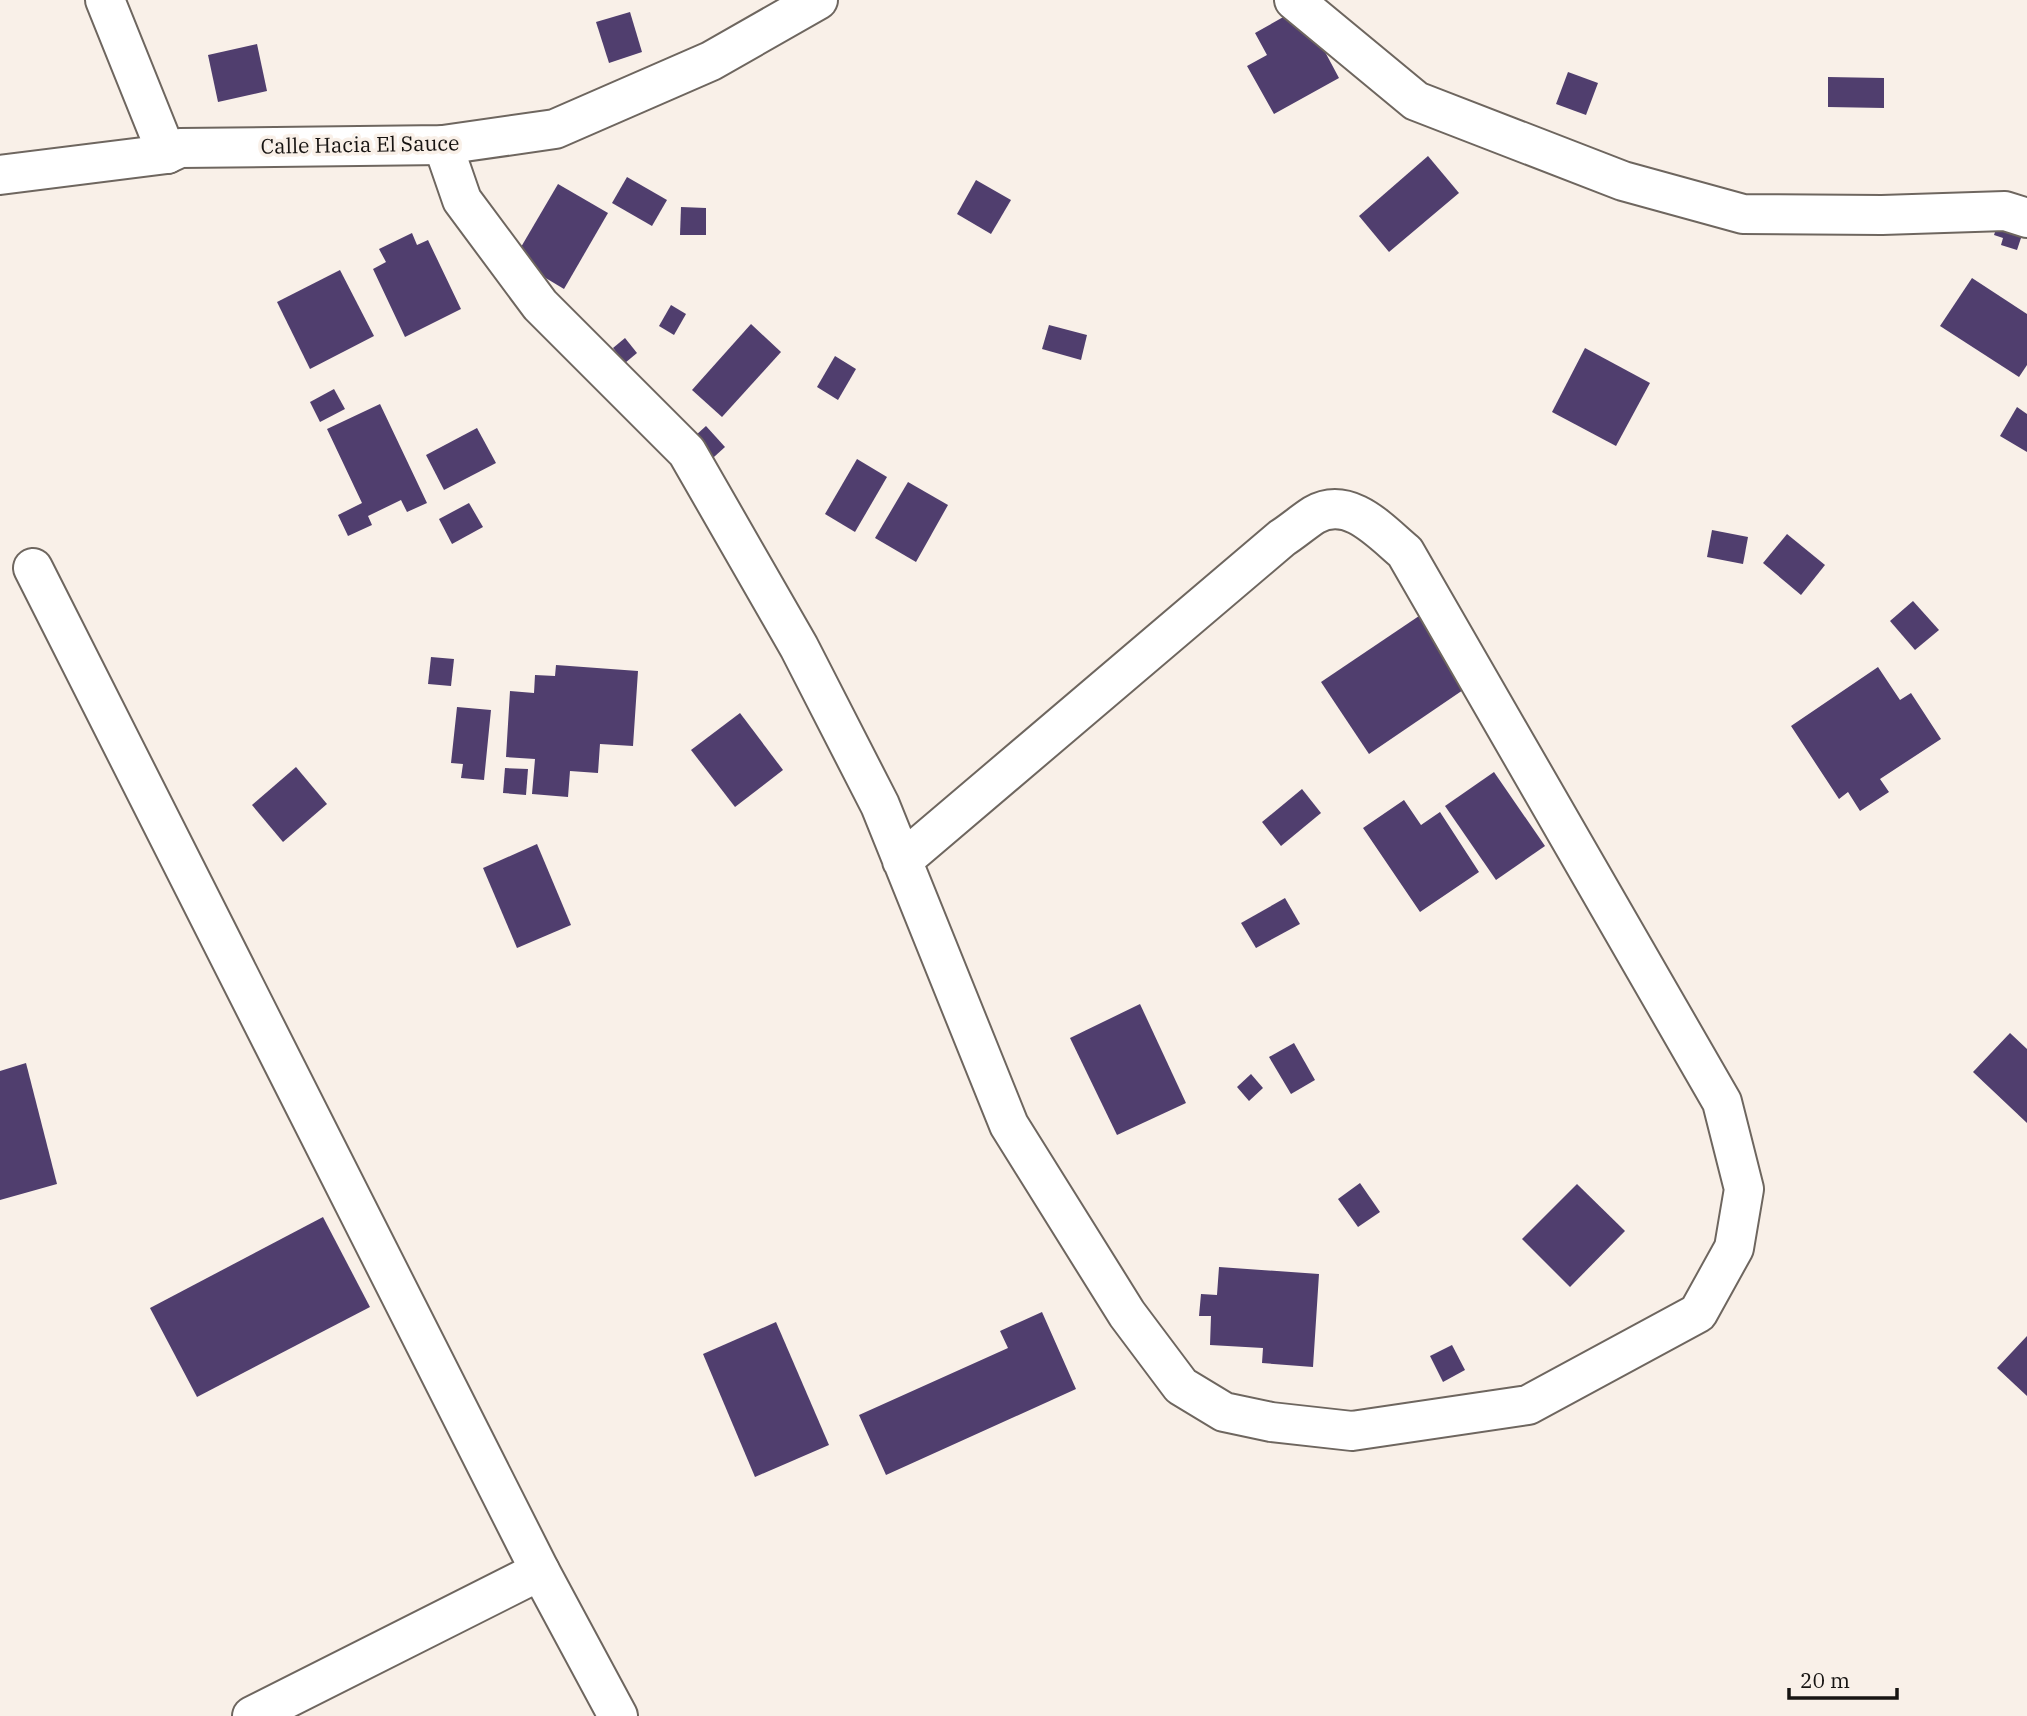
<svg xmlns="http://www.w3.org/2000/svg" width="2027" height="1716" font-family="'IBM Plex Serif',serif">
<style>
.building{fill:#503e6e}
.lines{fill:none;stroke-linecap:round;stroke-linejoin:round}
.minor-casing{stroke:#6e665f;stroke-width:42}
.minor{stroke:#fff;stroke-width:38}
.labels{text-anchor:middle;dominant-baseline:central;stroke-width:7;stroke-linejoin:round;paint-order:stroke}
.street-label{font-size:21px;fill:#171412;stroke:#f9f0e8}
</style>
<rect width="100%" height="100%" fill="#f9f0e8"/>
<!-- building -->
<g class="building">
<polygon points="1301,7 1339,78 1274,114 1247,66 1267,55 1255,33"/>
<polygon points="630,12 642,52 609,63 596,22"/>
<polygon points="257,44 267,91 218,102 208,55"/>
<polygon points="1568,72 1598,83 1586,115 1556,104"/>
<polygon points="1828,77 1884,78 1884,108 1828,107"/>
<polygon points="1428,156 1459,193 1389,252 1359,216"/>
<polygon points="627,177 667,200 652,226 612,203"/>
<polygon points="976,180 1011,200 991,234 957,214"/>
<polygon points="558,184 608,213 564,289 514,259"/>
<polygon points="681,207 706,208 706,235 680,235"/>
<polygon points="1999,220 2027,220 2017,250 2001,245 2003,238 1994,235"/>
<polygon points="412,233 417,245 428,240 461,309 405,337 373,269 386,262 379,249"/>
<polygon points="340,270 374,336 310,369 277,302"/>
<polygon points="1972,278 2027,314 2027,365 2019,377 1940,326"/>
<polygon points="671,305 686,314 674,335 659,326"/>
<polygon points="751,324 781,352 722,417 692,390"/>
<polygon points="1049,325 1087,335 1081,360 1042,349"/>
<polygon points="625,338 637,353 625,363 613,348"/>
<polygon points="1585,348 1650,383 1616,446 1552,412"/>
<polygon points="835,356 856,369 838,400 817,387"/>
<polygon points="334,389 345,409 320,422 310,402"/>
<polygon points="380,404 427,503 407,512 401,500 368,516 372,525 348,536 338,515 362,503 327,429"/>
<polygon points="2017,407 2027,414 2027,452 2000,436"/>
<polygon points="706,426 725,447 704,466 685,445"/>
<polygon points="477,428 496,463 444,490 426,455"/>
<polygon points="857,459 887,477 855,532 825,514"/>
<polygon points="908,482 948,505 916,562 875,538"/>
<polygon points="469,503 483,527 452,544 439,519"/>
<polygon points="1712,530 1748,537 1743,564 1707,557"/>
<polygon points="1787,534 1825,565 1801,595 1763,563"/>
<polygon points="1913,601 1939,630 1915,650 1890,621"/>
<polygon points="1419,616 1466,688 1369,754 1321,682"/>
<polygon points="431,657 454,659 451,686 428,684"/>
<polygon points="556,665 638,671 633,746 600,744 598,773 570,771 568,797 532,794 535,759 506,757 510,691 534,693 535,675 555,676"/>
<polygon points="1878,667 1900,700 1911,693 1941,739 1880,779 1889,792 1860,811 1848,792 1839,799 1791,726"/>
<polygon points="457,707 491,710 484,780 461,778 463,764 451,763"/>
<polygon points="740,713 783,770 735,807 691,750"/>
<polygon points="296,767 327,804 283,842 252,805"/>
<polygon points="505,768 528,769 526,795 503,793"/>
<polygon points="1494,772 1545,846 1496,880 1445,806"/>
<polygon points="1302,789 1321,813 1281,846 1262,822"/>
<polygon points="1404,800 1421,825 1440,812 1479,872 1420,912 1363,828"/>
<polygon points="537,844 571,925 517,948 483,868"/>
<polygon points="1285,898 1300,924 1256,948 1241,923"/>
<polygon points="1140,1004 1186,1103 1117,1135 1070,1038"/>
<polygon points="2010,1033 2027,1049 2027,1123 1973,1072"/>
<polygon points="1294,1043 1315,1080 1291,1094 1269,1057"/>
<polygon points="26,1063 57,1184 0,1200 0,1071"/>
<polygon points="1251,1074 1263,1088 1249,1101 1237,1087"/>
<polygon points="1360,1183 1380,1212 1358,1227 1338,1199"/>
<polygon points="1577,1184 1625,1231 1570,1287 1522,1239"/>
<polygon points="323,1217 370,1307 197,1397 150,1308"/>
<polygon points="1219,1267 1319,1274 1313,1367 1262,1363 1263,1348 1210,1345 1211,1316 1199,1316 1201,1294 1217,1295"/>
<polygon points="1042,1312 1076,1389 886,1475 859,1415 1008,1348 1000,1331"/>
<polygon points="776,1322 829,1445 755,1477 703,1354"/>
<polygon points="2027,1336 2027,1396 1997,1368"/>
<polygon points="1452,1345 1465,1370 1443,1382 1430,1356"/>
</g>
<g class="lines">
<!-- minor casing -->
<g class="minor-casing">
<g id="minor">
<polyline points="105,0 167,154"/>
<polyline points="1294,0 1416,101 1623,181 1743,214 1882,215 2005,211 2027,218"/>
<path d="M443,145L462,200L540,305L687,452L799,647L880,805L1009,1125L1127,1314L1181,1386L1224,1412L1271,1422L1352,1431L1528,1405L1698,1313L1734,1248L1744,1189L1722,1102L1405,552C1380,531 1349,495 1314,515C1303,522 1293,531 1282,538L902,861"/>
<polyline points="0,175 167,154 180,148 443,145 555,129 711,61 818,0"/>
<polyline points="33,568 540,1571 618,1716"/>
<polyline points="252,1716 540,1571"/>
</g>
</g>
<!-- minor -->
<use href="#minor" class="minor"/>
</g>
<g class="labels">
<!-- street labels -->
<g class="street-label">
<text transform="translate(360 144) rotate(-1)">Calle Hacia El Sauce</text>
</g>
</g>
<!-- scale -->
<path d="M1789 1688v10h108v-10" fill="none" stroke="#171412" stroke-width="3.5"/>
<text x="1800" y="1688" font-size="21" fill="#171412" stroke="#f9f0e8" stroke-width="5" paint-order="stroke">20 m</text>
</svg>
